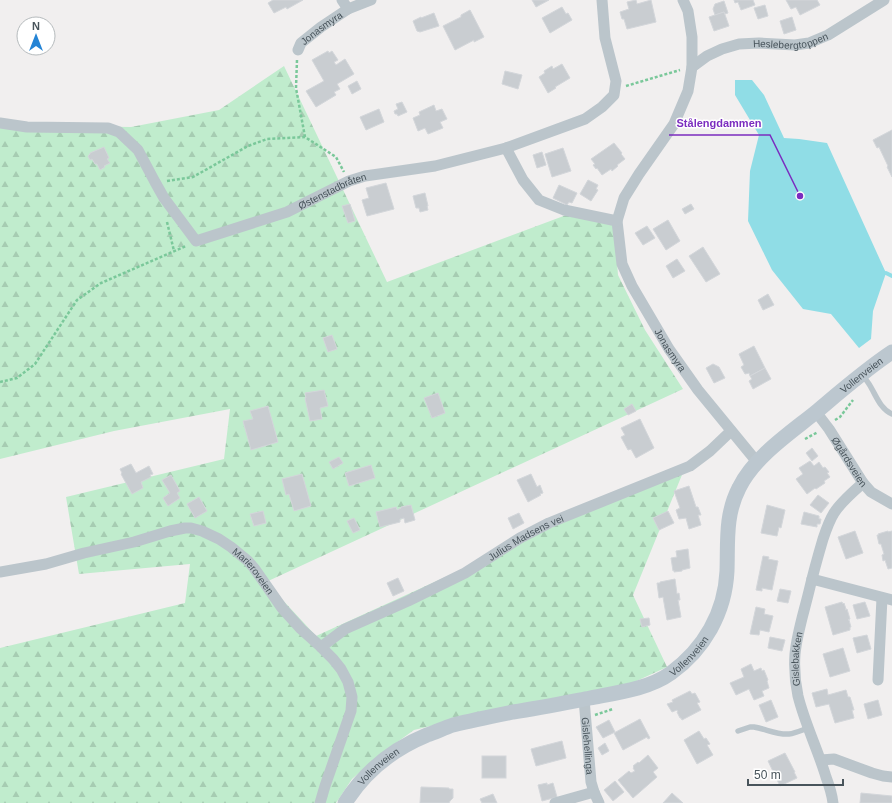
<svg xmlns="http://www.w3.org/2000/svg" width="892" height="803" font-family="Arial,sans-serif">
<style>
.forest{fill:url(#forest-firs)}
.water{fill:#90dde6}
.lines{fill:none;stroke-linecap:round;stroke-linejoin:round}
.stream{stroke:#90dde6;stroke-width:4}
.building{fill:#c9cdd1;stroke:#d3d6da}
.path{stroke:#7ac89a;stroke-width:2.5;stroke-dasharray:3 2;stroke-linecap:butt}
.lane{stroke:#bbc5cb;stroke-width:5.5}
.street{stroke:#bbc5cb;stroke-width:11}
.secondary{stroke:#bcc7cf;stroke-width:15}
.labels{text-anchor:middle;dominant-baseline:central;stroke-width:3;stroke-linejoin:round;paint-order:stroke}
.street-label{font-size:10px;fill:#48545b;stroke:#fff}
.leader{fill:none;stroke:#7b2cbf;stroke-width:1.5}
.callout-dot{fill:#7b2cbf;stroke:#fff;stroke-width:1.5}
.callout-label{font-size:11px;text-anchor:middle;font-weight:bold;fill:#7b2cbf;stroke:#fff;stroke-width:3;stroke-linejoin:round;paint-order:stroke}
</style>
<defs>
<pattern id="forest-firs" width="22" height="20" patternUnits="userSpaceOnUse"><rect width="22" height="20" fill="#c0eccd"/><path d="M5 1l3.5 6h-7zM16 11l3.5 6h-7z" fill="#a6ccb2"/></pattern>
</defs>
<rect width="100%" height="100%" fill="#f1efef"/>
<!-- forest -->
<polygon class="forest" points="284,66 387,282 569,214 614,223 618,275 645,330 683,389 266,582 316,636 474,564 686,465 633,595 667,667 630,684 514,706 414,730 382,753 352,779 336,803 0,803 0,648 185,603 190,564 79,574 66,497 224,459 230,409 114,431 0,459 0,123 11,125 131,127 219,110"/>
<!-- water -->
<polygon class="water" points="735,80 752,80 764,95 784,138 799,139 827,143 886,273 873,311 871,339 859,348 831,314 803,309 772,270 748,221 750,171 759,135 735,95"/>
<g class="lines">
<!-- stream -->
<polyline class="stream" points="886,273 892,276"/>
</g>
<!-- building -->
<g class="building">
<polygon points="273,0 303,0 287,9 286,7 274,13 268,3"/>
<polygon points="532,0 549,0 536,7"/>
<polygon points="636,0 637,4 651,0 656,22 627,29 624,19 622,19 620,12 629,9 627,2"/>
<polygon points="734,0 753,0 755,5 741,10 738,2 735,3"/>
<polygon points="786,0 817,0 820,5 800,15 796,7 791,9"/>
<polygon points="724,1 728,13 725,14 724,12 715,15 713,9 715,4"/>
<polygon points="765,5 768,16 758,19 754,8"/>
<polygon points="562,7 566,14 568,13 572,20 550,33 542,18"/>
<polygon points="470,10 484,37 474,42 474,40 455,50 443,26 461,17 461,15"/>
<polygon points="724,12 729,26 714,31 709,17"/>
<polygon points="434,13 439,26 420,32 417,31 413,21 421,17 421,18"/>
<polygon points="792,17 796,30 784,34 780,21"/>
<polygon points="328,51 329,53 332,51 338,60 334,62 336,65 345,59 354,74 337,84 340,89 334,92 336,95 316,107 306,91 324,81 312,60"/>
<polygon points="562,64 570,78 555,87 556,88 548,93 539,77 545,73 544,71 552,66 553,69"/>
<polygon points="505,71 522,75 518,89 502,84"/>
<polygon points="357,81 361,89 352,94 348,86"/>
<polygon points="402,102 407,112 398,116 397,114 395,114 394,111 398,109 396,104"/>
<polygon points="434,105 436,111 442,109 447,119 440,122 443,128 428,134 425,128 418,131 413,118 420,115 419,112"/>
<polygon points="379,109 384,122 366,130 360,117"/>
<polygon points="892,130 892,177 887,167 888,166 879,147 877,148 873,140"/>
<polygon points="614,143 622,153 621,154 625,159 617,165 618,166 612,171 611,169 602,175 597,168 596,169 593,165 595,164 591,159"/>
<polygon points="104,147 109,158 107,159 110,163 104,166 105,167 100,170 97,164 95,164 92,159 90,160 88,156 90,154 90,153"/>
<polygon points="563,148 571,171 552,177 545,154"/>
<polygon points="542,152 546,165 537,168 533,155"/>
<polygon points="588,180 598,185 596,189 598,190 591,201 580,194"/>
<polygon points="386,183 394,209 367,216 362,200 369,198 366,188"/>
<polygon points="559,185 577,193 572,203 569,202 567,205 553,198"/>
<polygon points="425,193 428,206 427,206 428,210 420,212 419,208 416,208 413,196"/>
<polygon points="350,204 355,221 348,223 342,206"/>
<polygon points="691,204 694,209 685,214 682,209"/>
<polygon points="668,220 680,241 666,250 653,229"/>
<polygon points="647,226 655,238 643,245 635,233"/>
<polygon points="703,247 720,274 706,282 689,256"/>
<polygon points="677,259 685,271 673,278 666,266"/>
<polygon points="768,294 774,305 763,310 758,300"/>
<polygon points="332,335 337,349 328,352 323,338"/>
<polygon points="754,346 765,368 750,376 749,373 745,374 741,367 744,365 739,354"/>
<polygon points="713,364 719,367 725,378 714,383 706,368"/>
<polygon points="765,368 771,379 753,389 749,381 752,379 750,376"/>
<polygon points="324,390 328,406 320,408 322,419 310,421 305,398 306,398 305,393"/>
<polygon points="438,393 445,413 432,418 424,398"/>
<polygon points="632,404 636,411 628,415 624,409"/>
<polygon points="268,406 278,442 251,450 243,421 253,419 250,411"/>
<polygon points="640,419 654,448 636,458 631,449 628,450 621,437 625,435 621,428"/>
<polygon points="812,448 818,456 812,461 806,453"/>
<polygon points="339,457 343,463 333,469 329,462"/>
<polygon points="810,461 814,466 819,462 823,468 825,467 829,472 827,473 830,477 824,481 825,483 816,489 815,488 807,494 796,479 803,474 799,468"/>
<polygon points="131,464 136,473 149,466 153,474 150,475 151,477 141,482 143,488 132,494 121,474 122,473 120,469"/>
<polygon points="371,465 375,478 349,486 345,473"/>
<polygon points="302,474 311,506 294,511 289,494 286,495 282,479"/>
<polygon points="531,474 537,487 540,485 543,493 540,494 541,495 528,502 517,480"/>
<polygon points="171,475 180,491 177,493 180,498 168,506 163,498 170,493 162,480"/>
<polygon points="689,486 696,507 698,507 701,515 698,515 701,525 689,529 686,518 679,519 676,510 680,508 674,491"/>
<polygon points="818,495 829,503 821,513 810,505"/>
<polygon points="199,497 207,511 195,518 187,504"/>
<polygon points="411,505 415,520 405,523 404,518 400,519 400,522 380,527 376,512 396,507 397,510 401,508 401,507"/>
<polygon points="767,505 785,510 781,528 779,527 777,536 761,533"/>
<polygon points="263,511 266,523 254,526 250,514"/>
<polygon points="668,511 674,523 659,530 653,518"/>
<polygon points="804,512 819,516 819,519 821,519 820,524 817,524 817,527 801,524"/>
<polygon points="519,513 524,523 513,529 508,518"/>
<polygon points="354,518 360,530 353,533 347,521"/>
<polygon points="855,531 863,553 846,559 838,537"/>
<polygon points="888,531 888,532 892,531 892,568 888,569 885,560 883,561 882,555 884,554 881,544 879,544 877,535 879,535 878,534"/>
<polygon points="688,549 690,568 682,570 682,571 674,572 674,570 673,571 671,558 677,557 676,551"/>
<polygon points="763,556 769,557 768,559 778,561 772,590 762,588 762,591 756,590"/>
<polygon points="398,578 404,591 393,596 387,583"/>
<polygon points="675,579 677,594 679,593 680,600 678,600 681,617 667,620 663,597 659,598 657,583 660,583 660,582"/>
<polygon points="780,589 791,591 788,603 777,601"/>
<polygon points="842,602 843,604 844,603 846,609 845,610 847,609 850,619 848,620 849,620 851,627 850,627 850,630 833,635 825,607"/>
<polygon points="865,602 870,616 857,619 853,605"/>
<polygon points="756,607 765,609 764,614 773,616 769,632 760,630 759,635 750,634"/>
<polygon points="649,618 650,625 642,627 640,619"/>
<polygon points="867,635 871,649 857,653 853,638"/>
<polygon points="770,637 785,640 782,651 768,648"/>
<polygon points="843,648 850,671 830,677 823,654"/>
<polygon points="751,664 754,671 761,668 762,671 764,670 768,680 767,681 769,688 762,691 764,696 754,700 749,689 736,695 730,683 744,677 741,669"/>
<polygon points="827,689 828,695 846,690 848,697 850,697 854,710 852,710 854,718 835,723 829,704 816,707 812,693"/>
<polygon points="690,691 692,694 695,693 700,702 697,703 701,710 682,720 681,718 680,718 677,712 678,712 677,710 672,712 667,704 673,702 672,700"/>
<polygon points="771,700 778,717 766,722 759,705"/>
<polygon points="878,700 882,715 868,719 864,704"/>
<polygon points="640,719 650,738 648,739 647,737 623,750 614,733"/>
<polygon points="609,720 615,732 603,738 596,727"/>
<polygon points="699,731 704,739 706,738 710,744 707,745 713,755 697,764 684,740"/>
<polygon points="562,741 566,758 536,766 531,749"/>
<polygon points="605,743 609,751 602,755 598,748"/>
<polygon points="785,753 795,772 794,772 797,778 780,786 768,761"/>
<polygon points="648,755 658,768 653,772 657,777 633,798 618,780 629,771 631,773 635,771 633,768 634,767 633,766 638,762 639,763"/>
<rect x="482" y="756" width="24" height="22"/>
<polygon points="615,781 624,792 613,801 604,790"/>
<polygon points="547,783 547,785 553,783 557,797 542,801 538,785"/>
<polygon points="421,787 449,788 449,789 453,789 453,798 450,801 449,803 420,803"/>
<polygon points="672,793 683,803 663,803"/>
<polygon points="861,793 892,796 892,803 860,803"/>
<polygon points="493,794 497,803 482,803 480,799"/>
</g>
<g class="lines">
<!-- path -->
<g class="path">
<polyline points="297,60 296,88 305,137"/>
<polyline points="626,86 680,70"/>
<polyline points="167,181 193,177 248,146 267,139 305,137 336,157 344,172"/>
<polyline points="167,222 174,251"/>
<polyline points="0,382 17,378 35,364 77,300 101,283 186,246"/>
<polyline points="835,420 840,417 853,400"/>
<polyline points="805,439 818,432"/>
<polyline points="595,715 613,709"/>
</g>
<!-- lane -->
<g class="lane">
<path d="M862,374C864,377 867,381 869,384C876,395 880,409 892,414"/>
<path d="M738,731L750,727H754C766,729 777,735 789,734C796,733 802,730 808,728"/>
</g>
<!-- street -->
<g class="street">
<polyline points="342,0 348,9"/>
<path id="s1" d="M683,0L688,11L692,37V67L688,91L674,124L639,174L624,198L617,221L622,264L632,286L669,349L698,390L757,462"/>
<path id="s2" d="M298,50L301,43L321,27L348,9L371,0"/>
<path id="s3" d="M692,67L707,56L722,49L739,44L759,43L795,45L809,43L828,35L884,0"/>
<path id="s4" d="M0,123L27,127L108,128L119,132L138,150L155,182L164,198L196,241L287,212L349,181L365,176L435,166L506,148L585,119L602,107L614,95L616,81L605,38L602,0"/>
<polyline points="506,148 523,180 539,200 564,210 617,221"/>
<path id="s5" d="M816,412L829,429L863,483L871,492L892,504"/>
<path id="s6" d="M0,572L46,564L84,553L134,542L170,531L185,528H191L202,531L219,539L231,547L248,561L254,568L282,608L301,629L321,647L333,659L341,669L348,682L352,697L351,711L325,786L320,803"/>
<polyline points="812,579 892,600"/>
<path id="s7" d="M321,647L345,629L408,601L465,573L520,538L549,523L690,466L710,451L731,431"/>
<polyline points="878,680 882,598"/>
<path id="s8" d="M584,699L591,782L594,792L599,803"/>
<polyline points="821,760 834,759 872,773 883,776 892,777"/>
<polyline points="555,803 594,792"/>
<path id="s9" d="M833,803C832,794 829,785 826,777C818,750 805,724 798,696C795,682 794,668 795,654C797,633 804,612 809,591C813,574 818,556 823,539C826,530 829,521 834,513C841,502 853,492 863,483"/>
</g>
<!-- secondary -->
<path class="secondary" id="s10" d="M345,803C365,771 393,749 427,735C436,732 444,728 453,725C473,720 493,716 513,712C539,708 564,703 590,698C616,693 649,689 671,673C704,649 725,613 727,571C728,542 725,515 739,488C754,457 790,433 816,412C841,391 865,370 892,352"/>
</g>
<g class="labels">
<!-- street labels -->
<g class="street-label">
<text stroke="none"><textPath href="#s2" startOffset="33">Jonasmyra</textPath></text>
<text stroke="none"><textPath href="#s3" startOffset="105">Heslebergtoppen</textPath></text>
<text stroke="none"><textPath href="#s4" startOffset="400">Østenstadbråten</textPath></text>
<text stroke="none"><textPath href="#s1" startOffset="384">Jonasmyra</textPath></text>
<text stroke="none"><textPath href="#s10" startOffset="734">Vollenveien</textPath></text>
<text stroke="none"><textPath href="#s5" startOffset="60">Øgårdsveien</textPath></text>
<text stroke="none"><textPath href="#s7" startOffset="233">Julius Madsens vei</textPath></text>
<text stroke="none"><textPath href="#s6" startOffset="274">Marieroveien</textPath></text>
<text stroke="none"><textPath href="#s10" startOffset="386">Vollenveien</textPath></text>
<text stroke="none"><textPath href="#s9" startOffset="150">Gislebakken</textPath></text>
<text stroke="none"><textPath href="#s8" startOffset="47">Gislehellinga</textPath></text>
<text stroke="none"><textPath href="#s10" startOffset="50">Vollenveien</textPath></text>
</g>
</g>
<!-- callouts -->
<path class="leader" d="M800 196L770 135H669"/>
<circle class="callout-dot" cx="800" cy="196" r="4"/>
<g class="callout-label">
<text x="719" y="127">Stålengdammen</text>
</g>
<!-- north arrow -->
<g transform="translate(36 36)"><circle r="19" fill="#ffffff" stroke="#b6bbbd"/>
<path d="M0-3L7 15L0 10L-7 15Z" fill="#2584d5"/>
<text y="-6" font-size="11" font-weight="bold" text-anchor="middle" fill="#48545b">N</text>
</g>
<!-- scale -->
<path d="M748 779v6h95v-6" fill="none" stroke="#48545b" stroke-width="2"/>
<text x="754" y="779" font-size="12" fill="#48545b" stroke="#ffffff" stroke-width="3" paint-order="stroke">50 m</text>
</svg>
